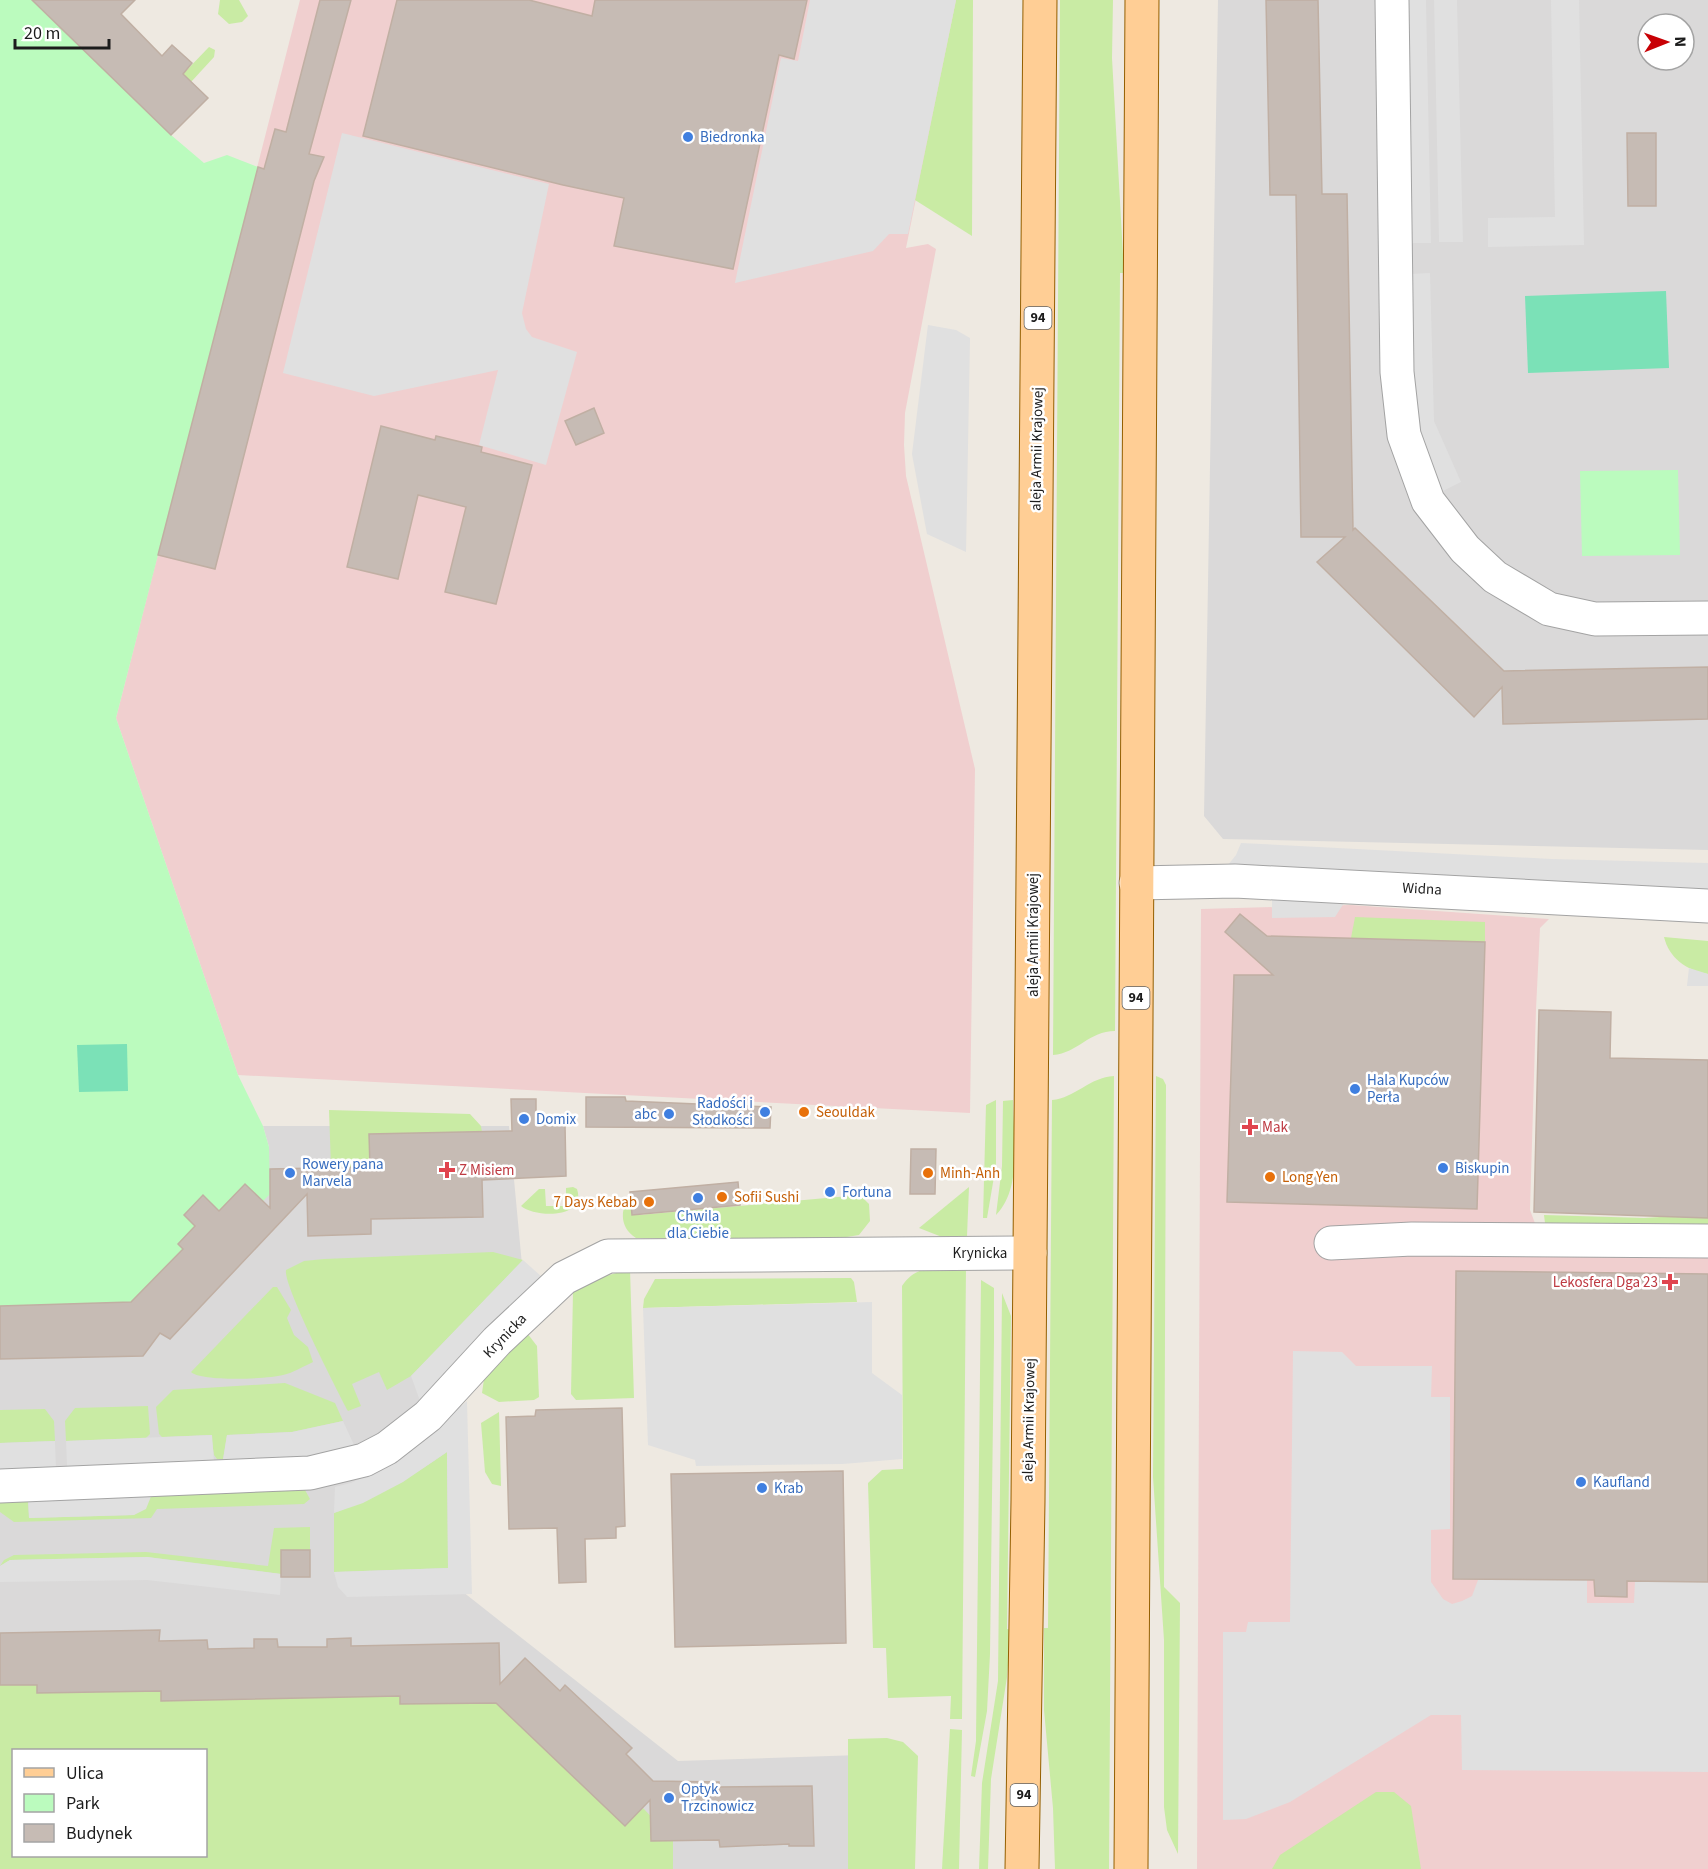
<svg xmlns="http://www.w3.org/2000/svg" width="1708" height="1869" font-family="'Source Sans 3',sans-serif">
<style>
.residential{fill:#dad9d9;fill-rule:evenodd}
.commercial{fill:#f0cfcf}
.grass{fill:#c9eba4;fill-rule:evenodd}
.park{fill:#bbfbbe}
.pitch{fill:#7be1b7}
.parking{fill:#e0e0e0}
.building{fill:#c6bbb4;stroke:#c0afa3;stroke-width:1.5}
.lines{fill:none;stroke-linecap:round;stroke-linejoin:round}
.street-casing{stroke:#a3a3a3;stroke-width:35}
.primary-casing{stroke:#945f00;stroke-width:35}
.street{stroke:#fff;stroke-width:33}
.primary{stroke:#ffce95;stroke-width:33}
.shop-dot{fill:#3f7fe0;stroke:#fff;stroke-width:2}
.food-dot{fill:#e8710a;stroke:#fff;stroke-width:2}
.health-dot{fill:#e0444e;stroke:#fff;stroke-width:2}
.labels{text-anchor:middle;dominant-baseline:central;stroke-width:5;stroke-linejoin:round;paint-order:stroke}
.shield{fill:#fff;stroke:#606060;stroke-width:1.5}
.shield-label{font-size:14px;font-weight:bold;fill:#1c1c1c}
.shop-label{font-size:15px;fill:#366cbe;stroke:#fff;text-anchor:start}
.street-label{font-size:15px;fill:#1c1c1c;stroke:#fff}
.food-label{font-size:15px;fill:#c56008;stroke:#fff;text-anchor:start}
.health-label{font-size:15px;fill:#be3a42;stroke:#fff;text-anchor:start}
</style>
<rect width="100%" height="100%" fill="#eee9e1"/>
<!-- residential -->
<g class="residential">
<path d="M1218,0H1708V850L1223,839L1204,816ZM1648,24H1684V60H1648Z"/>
<path d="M263,1126H509L522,1265L463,1330L458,1588L678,1761L890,1754L877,1869H0V1306L131,1301L182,1248L178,1244L184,1215L203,1195L269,1147ZM14,1750H206V1856H14Z"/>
</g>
<!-- commercial -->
<g class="commercial">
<polygon points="300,0 956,0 906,248 928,244 936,249 905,413 904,445 906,476 975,769 970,1113 238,1075 116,718"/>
<polygon points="1351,905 1549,919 1540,928 1536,1009 1530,1210 1536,1226 1708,1227 1708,1869 1197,1869 1201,909"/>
</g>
<!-- grass -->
<g class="grass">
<polygon points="220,0 239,0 248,16 242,22 229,24 218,14"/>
<polygon points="956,0 973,0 972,236 915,200"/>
<path d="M1060,0H1113L1112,58L1124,273H1120L1115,1031C1089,1031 1078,1053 1053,1055Z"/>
<polygon points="209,47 215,50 214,57 191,82 183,74"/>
<polygon points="1355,917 1485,922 1485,942 1351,938"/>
<path d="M1664,937L1708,941V974C1687,971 1669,958 1664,937Z"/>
<path d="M1114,1076L1109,1869H1055L1053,1808L1044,1710V1628H1048L1052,1100C1075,1098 1090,1077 1114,1076Z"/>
<polygon points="1156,1076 1163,1079 1166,1085 1164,1587 1180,1603 1178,1854 1167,1830 1164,1807 1164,1640 1153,1477"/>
<polygon points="996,1100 996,1165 987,1218 983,1218 986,1105"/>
<path d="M1013,1100C1013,1136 1023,1187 996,1215L1002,1166L1003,1101Z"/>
<polygon points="329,1110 470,1114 481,1126 482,1132 369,1135 370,1167 331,1167"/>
<path d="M573,1187L577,1189C587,1219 535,1218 521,1206L539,1189H545L546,1206H566V1188Z"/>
<polygon points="969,1187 967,1236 942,1237 919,1228"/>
<path d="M636,1191L639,1215L860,1195L869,1204L870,1221L859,1235L835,1239L636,1238C617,1226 620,1204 636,1191Z"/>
<polygon points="1708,1214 1708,1224 1545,1223 1544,1215 1644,1218"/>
<path d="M493,1252L523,1260L411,1376L387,1390L379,1372L352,1384L361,1406L348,1411C337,1390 283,1285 286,1270L304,1261L324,1259Z"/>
<path d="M966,1266L962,1719H950L951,1696L888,1698L886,1648H873L868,1483L882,1470L903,1469L902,1286C917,1263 941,1267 966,1266Z"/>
<polygon points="630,1269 634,1398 576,1400 571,1394 573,1292 599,1278"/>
<polygon points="851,1278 854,1282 857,1302 643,1308 644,1299 655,1279"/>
<polygon points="981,1280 994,1288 994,1340 990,1654 987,1711 975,1777 971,1776 976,1741"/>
<path d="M273,1287H277L291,1310L287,1318L294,1335L308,1347L313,1362C304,1366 293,1373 283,1375C267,1379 202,1382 191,1372Z"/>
<polygon points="1002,1293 1011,1316 1007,1629 1011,1630 1007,1677 991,1779 988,1869 979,1869 982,1783 998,1681"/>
<polygon points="527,1333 537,1346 539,1397 534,1400 499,1402 482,1393 484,1379"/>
<polygon points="285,1383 335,1403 343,1421 292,1432 227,1435 223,1459 217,1459 214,1455 211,1435 162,1437 159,1434 156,1407 173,1390"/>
<polygon points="148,1406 150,1434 146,1438 66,1441 65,1421 75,1408"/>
<polygon points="45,1409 54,1421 55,1441 0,1443 0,1410"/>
<polygon points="499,1412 501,1486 492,1484 485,1472 481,1423"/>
<path d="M447,1452L448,1568L334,1572V1513C376,1498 411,1477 447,1452Z"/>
<polygon points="305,1490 310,1499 304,1504 157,1509 151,1518 14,1522 0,1512 0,1500 28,1499 29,1518 134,1515 152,1494"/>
<polygon points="310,1527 310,1550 281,1550 281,1574 147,1557 10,1560 0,1566 4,1560 14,1555 146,1552 268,1566 274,1528"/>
<path d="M161,1682L162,1701L400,1696L401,1704L496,1703L624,1825L643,1808L673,1840V1869H0V1685H37V1693L146,1691ZM14,1750H206V1856H14Z"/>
<polygon points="950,1729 962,1730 959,1869 942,1869"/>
<polygon points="887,1738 903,1742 918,1756 915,1869 848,1869 848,1739"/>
<polygon points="1376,1792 1394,1792 1411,1806 1421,1869 1272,1869 1280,1855"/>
</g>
<!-- park -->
<g class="park">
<polygon points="0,0 32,0 171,135 204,163 227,155 258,167 116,718 238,1075 263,1126 269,1147 270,1194 263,1201 245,1184 219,1211 203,1196 195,1226 178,1244 183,1249 131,1302 0,1306"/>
<polygon points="1678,470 1680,555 1582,556 1580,471"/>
</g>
<!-- pitch -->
<g class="pitch">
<polygon points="1666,291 1669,368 1528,373 1525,296"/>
<polygon points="127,1044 128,1091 79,1092 77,1045"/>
</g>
<!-- parking -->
<g class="parking">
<polygon points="810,0 956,0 908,234 889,234 873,251 735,283 781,58 798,61"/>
<polygon points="1401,0 1426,0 1431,243 1407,243"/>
<polygon points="1434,0 1457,0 1463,242 1439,242"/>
<polygon points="1551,0 1579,0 1584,245 1488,247 1488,218 1555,217"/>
<polygon points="342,133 549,184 522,313 526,329 532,337 577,352 546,465 479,445 498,370 374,396 283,373"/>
<polygon points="1430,273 1434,421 1461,482 1441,492 1414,426 1410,274"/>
<polygon points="928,325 956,330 970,338 966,552 927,534 912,454"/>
<polygon points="1241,843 1552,859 1708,863 1708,891 1228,865 1236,855"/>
<polygon points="1272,898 1346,900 1335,917 1272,918"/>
<polygon points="1689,968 1708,974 1708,986 1687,986"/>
<polygon points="523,1260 542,1277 420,1401 411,1376"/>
<polygon points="872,1302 872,1373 902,1395 902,1459 843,1464 696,1466 695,1460 648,1445 643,1308"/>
<polygon points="1293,1351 1342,1352 1356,1366 1432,1366 1431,1397 1450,1397 1450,1529 1431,1530 1431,1582 1443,1599 1452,1604 1462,1601 1472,1596 1478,1580 1587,1580 1587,1603 1634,1603 1635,1581 1708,1582 1708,1772 1462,1770 1461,1715 1431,1715 1290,1802 1246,1819 1223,1820 1223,1632 1246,1632 1248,1622 1290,1622"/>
<polygon points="467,1401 472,1594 347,1597 338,1587 334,1572 448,1568 447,1452 403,1482 363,1503 334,1513 335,1487 351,1483 393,1463 425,1440"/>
<polygon points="343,1421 354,1445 308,1456 223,1460 227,1435 292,1432"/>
<polygon points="212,1435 214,1461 67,1467 66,1441"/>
<polygon points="55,1441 56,1468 0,1470 0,1443"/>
<polygon points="152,1494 146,1509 134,1515 29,1518 28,1499"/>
<polygon points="147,1557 281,1574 280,1595 147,1580 0,1582 0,1566 10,1560"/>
</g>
<!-- building -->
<g class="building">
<polygon points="32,0 135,0 121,14 162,56 172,45 192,63 183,74 208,98 171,135"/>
<polygon points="320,0 351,0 309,154 324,157 314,181 215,569 158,555 258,167 264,169 275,129 286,132"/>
<polygon points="397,0 529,0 592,16 595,0 807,0 794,59 779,55 733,269 614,246 624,198 563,185 363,136"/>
<polygon points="1266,0 1318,0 1322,194 1347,194 1353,530 1355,528 1376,548 1504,671 1708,667 1708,719 1503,724 1502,687 1474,717 1317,562 1345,537 1301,537 1296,195 1270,195"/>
<polygon points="1627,133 1656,133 1656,206 1628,206"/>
<polygon points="594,408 604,433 576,445 565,421"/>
<polygon points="381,426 435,440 436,436 482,447 481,452 532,465 496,604 445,592 466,507 418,495 398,579 347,567"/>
<polygon points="1240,914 1267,936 1485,942 1477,1209 1227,1202 1234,975 1273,975 1225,932"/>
<polygon points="1539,1010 1611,1012 1610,1058 1708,1060 1708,1218 1534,1212"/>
<polygon points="586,1097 625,1097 626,1101 771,1107 770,1128 586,1127"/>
<polygon points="511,1099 536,1099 536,1124 565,1125 566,1176 482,1180 483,1217 371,1219 371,1234 308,1236 307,1194 170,1339 160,1333 143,1356 0,1359 0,1306 131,1302 183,1249 178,1244 195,1226 184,1215 203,1195 219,1211 245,1184 270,1208 270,1169 370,1167 369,1134 512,1131"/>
<polygon points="911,1149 936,1149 935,1194 910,1194"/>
<polygon points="738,1182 740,1205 632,1215 630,1192"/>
<polygon points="1456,1271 1708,1274 1708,1582 1627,1581 1627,1597 1595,1596 1594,1580 1453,1579"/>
<polygon points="622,1408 625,1526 616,1527 616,1538 585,1539 586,1582 559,1583 557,1528 509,1529 506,1417 535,1416 536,1410"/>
<polygon points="843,1471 846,1643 675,1647 671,1474"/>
<rect x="281" y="1550" width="29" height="27"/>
<polygon points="160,1630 159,1641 207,1640 208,1649 254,1648 254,1639 277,1639 278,1647 327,1647 327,1639 351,1638 351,1646 499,1643 500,1684 525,1658 560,1691 565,1685 632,1748 626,1754 653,1781 719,1782 719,1787 812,1786 814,1846 789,1846 789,1844 720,1847 719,1840 651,1841 650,1800 625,1826 496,1703 400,1704 400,1696 161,1701 161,1691 37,1693 37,1685 0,1685 0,1633"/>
</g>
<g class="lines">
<!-- street casing -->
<g class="street-casing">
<g id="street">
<polyline points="1392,0 1397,372 1404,435 1428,501 1465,549 1495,577 1549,609 1595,619 1708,618"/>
<polyline points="1136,883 1235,881 1708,906"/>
<polyline points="1331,1243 1412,1239 1708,1241"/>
<polyline points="0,1486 310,1473 364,1460 387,1448 428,1416 497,1341 564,1278 608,1256 1030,1253"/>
</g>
</g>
<!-- primary casing -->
<g class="primary-casing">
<g id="primary">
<polyline points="1022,1869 1028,1501 1040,0"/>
<polyline points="1131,1869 1142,0"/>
</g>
</g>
<!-- street -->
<use href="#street" class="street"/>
<!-- primary -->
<use href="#primary" class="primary"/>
</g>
<!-- markers -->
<g class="shop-dot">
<circle cx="688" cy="137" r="6"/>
<circle cx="1355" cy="1089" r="6"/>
<circle cx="765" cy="1112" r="6"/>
<circle cx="669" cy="1114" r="6"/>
<circle cx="524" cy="1119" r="6"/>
<circle cx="1443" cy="1168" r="6"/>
<circle cx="290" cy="1173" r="6"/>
<circle cx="830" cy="1192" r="6"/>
<circle cx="698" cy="1198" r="6"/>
<circle cx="1581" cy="1482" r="6"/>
<circle cx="762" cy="1488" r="6"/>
<circle cx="669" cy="1798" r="6"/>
</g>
<g class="food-dot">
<circle cx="804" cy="1112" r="6"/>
<circle cx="928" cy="1173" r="6"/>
<circle cx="1270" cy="1177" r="6"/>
<circle cx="722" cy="1197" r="6"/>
<circle cx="649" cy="1202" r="6"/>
</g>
<g class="health-dot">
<path d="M1247 1118h6v6h6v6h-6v6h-6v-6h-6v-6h6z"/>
<path d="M444 1161h6v6h6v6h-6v6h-6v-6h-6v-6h6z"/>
<path d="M1667 1273h6v6h6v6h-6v6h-6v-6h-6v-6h6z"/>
</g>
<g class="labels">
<!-- shield labels -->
<g class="shield">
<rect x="1024.5" y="307" width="27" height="22" rx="4.5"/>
<rect x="1122.5" y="987" width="27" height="22" rx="4.5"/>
<rect x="1010.5" y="1784" width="27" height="22" rx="4.5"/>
</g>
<g class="shield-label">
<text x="1038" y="318">94</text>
<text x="1136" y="998">94</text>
<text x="1024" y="1795">94</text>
</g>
<!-- shop labels -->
<g class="shop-label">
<text x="700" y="137">Biedronka</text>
<text x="1367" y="1080">Hala Kupców<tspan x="1367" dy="17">Perła</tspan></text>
<text x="753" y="1103" text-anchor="end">Radości i<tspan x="753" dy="17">Słodkości</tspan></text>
<text x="657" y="1114" text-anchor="end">abc</text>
<text x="536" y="1119">Domix</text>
<text x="302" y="1164">Rowery pana<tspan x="302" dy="17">Marvela</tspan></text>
<text x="1455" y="1168">Biskupin</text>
<text x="842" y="1192">Fortuna</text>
<text x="698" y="1216" text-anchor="middle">Chwila<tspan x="698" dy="17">dla Ciebie</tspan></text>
<text x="1593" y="1482">Kaufland</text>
<text x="774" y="1488">Krab</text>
<text x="681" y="1789">Optyk<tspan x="681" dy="17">Trzcinowicz</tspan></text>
</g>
<!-- street labels -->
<g class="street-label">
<text transform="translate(1037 449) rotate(-89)">aleja Armii Krajowej</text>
<text transform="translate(1422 889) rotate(3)">Widna</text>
<text transform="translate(1033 935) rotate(-90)">aleja Armii Krajowej</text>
<text x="980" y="1253">Krynicka</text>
<text transform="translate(505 1336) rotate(-46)">Krynicka</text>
<text transform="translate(1029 1420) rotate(-89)">aleja Armii Krajowej</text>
</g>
<!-- food labels -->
<g class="food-label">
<text x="816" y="1112">Seouldak</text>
<text x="940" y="1173">Minh-Anh</text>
<text x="1282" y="1177">Long Yen</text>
<text x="734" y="1197">Sofii Sushi</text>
<text x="637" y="1202" text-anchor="end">7 Days Kebab</text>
</g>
<!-- health labels -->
<g class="health-label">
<text x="1262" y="1127">Mak</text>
<text x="459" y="1170">Z Misiem</text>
<text x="1658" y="1282" text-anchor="end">Lekosfera Dga 23</text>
</g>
</g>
<!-- legend -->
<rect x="12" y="1749" width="195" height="108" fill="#ffffff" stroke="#a4a4a4" stroke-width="1.5"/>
<rect x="24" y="1768" width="30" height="9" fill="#ffce95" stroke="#a4a4a4" stroke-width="1.5"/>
<text x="66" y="1779" font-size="18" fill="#1c1c1c">Ulica</text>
<rect x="24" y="1794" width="30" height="18" fill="#bbfbbe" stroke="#a4a4a4" stroke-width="1.5"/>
<text x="66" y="1809" font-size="18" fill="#1c1c1c">Park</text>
<rect x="24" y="1824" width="30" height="18" fill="#c6bbb4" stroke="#a4a4a4" stroke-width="1.5"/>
<text x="66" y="1839" font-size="18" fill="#1c1c1c">Budynek</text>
<!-- north arrow -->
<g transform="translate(1666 42) rotate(89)"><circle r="28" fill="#ffffff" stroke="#a4a4a4" stroke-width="1.5"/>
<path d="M0-4.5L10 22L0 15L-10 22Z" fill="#c80005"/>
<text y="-9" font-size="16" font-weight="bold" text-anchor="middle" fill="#1c1c1c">N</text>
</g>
<!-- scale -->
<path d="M15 39v9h94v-9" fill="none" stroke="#1c1c1c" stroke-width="3"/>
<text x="24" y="39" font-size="18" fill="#1c1c1c" stroke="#ffffff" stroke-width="4.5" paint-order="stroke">20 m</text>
</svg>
